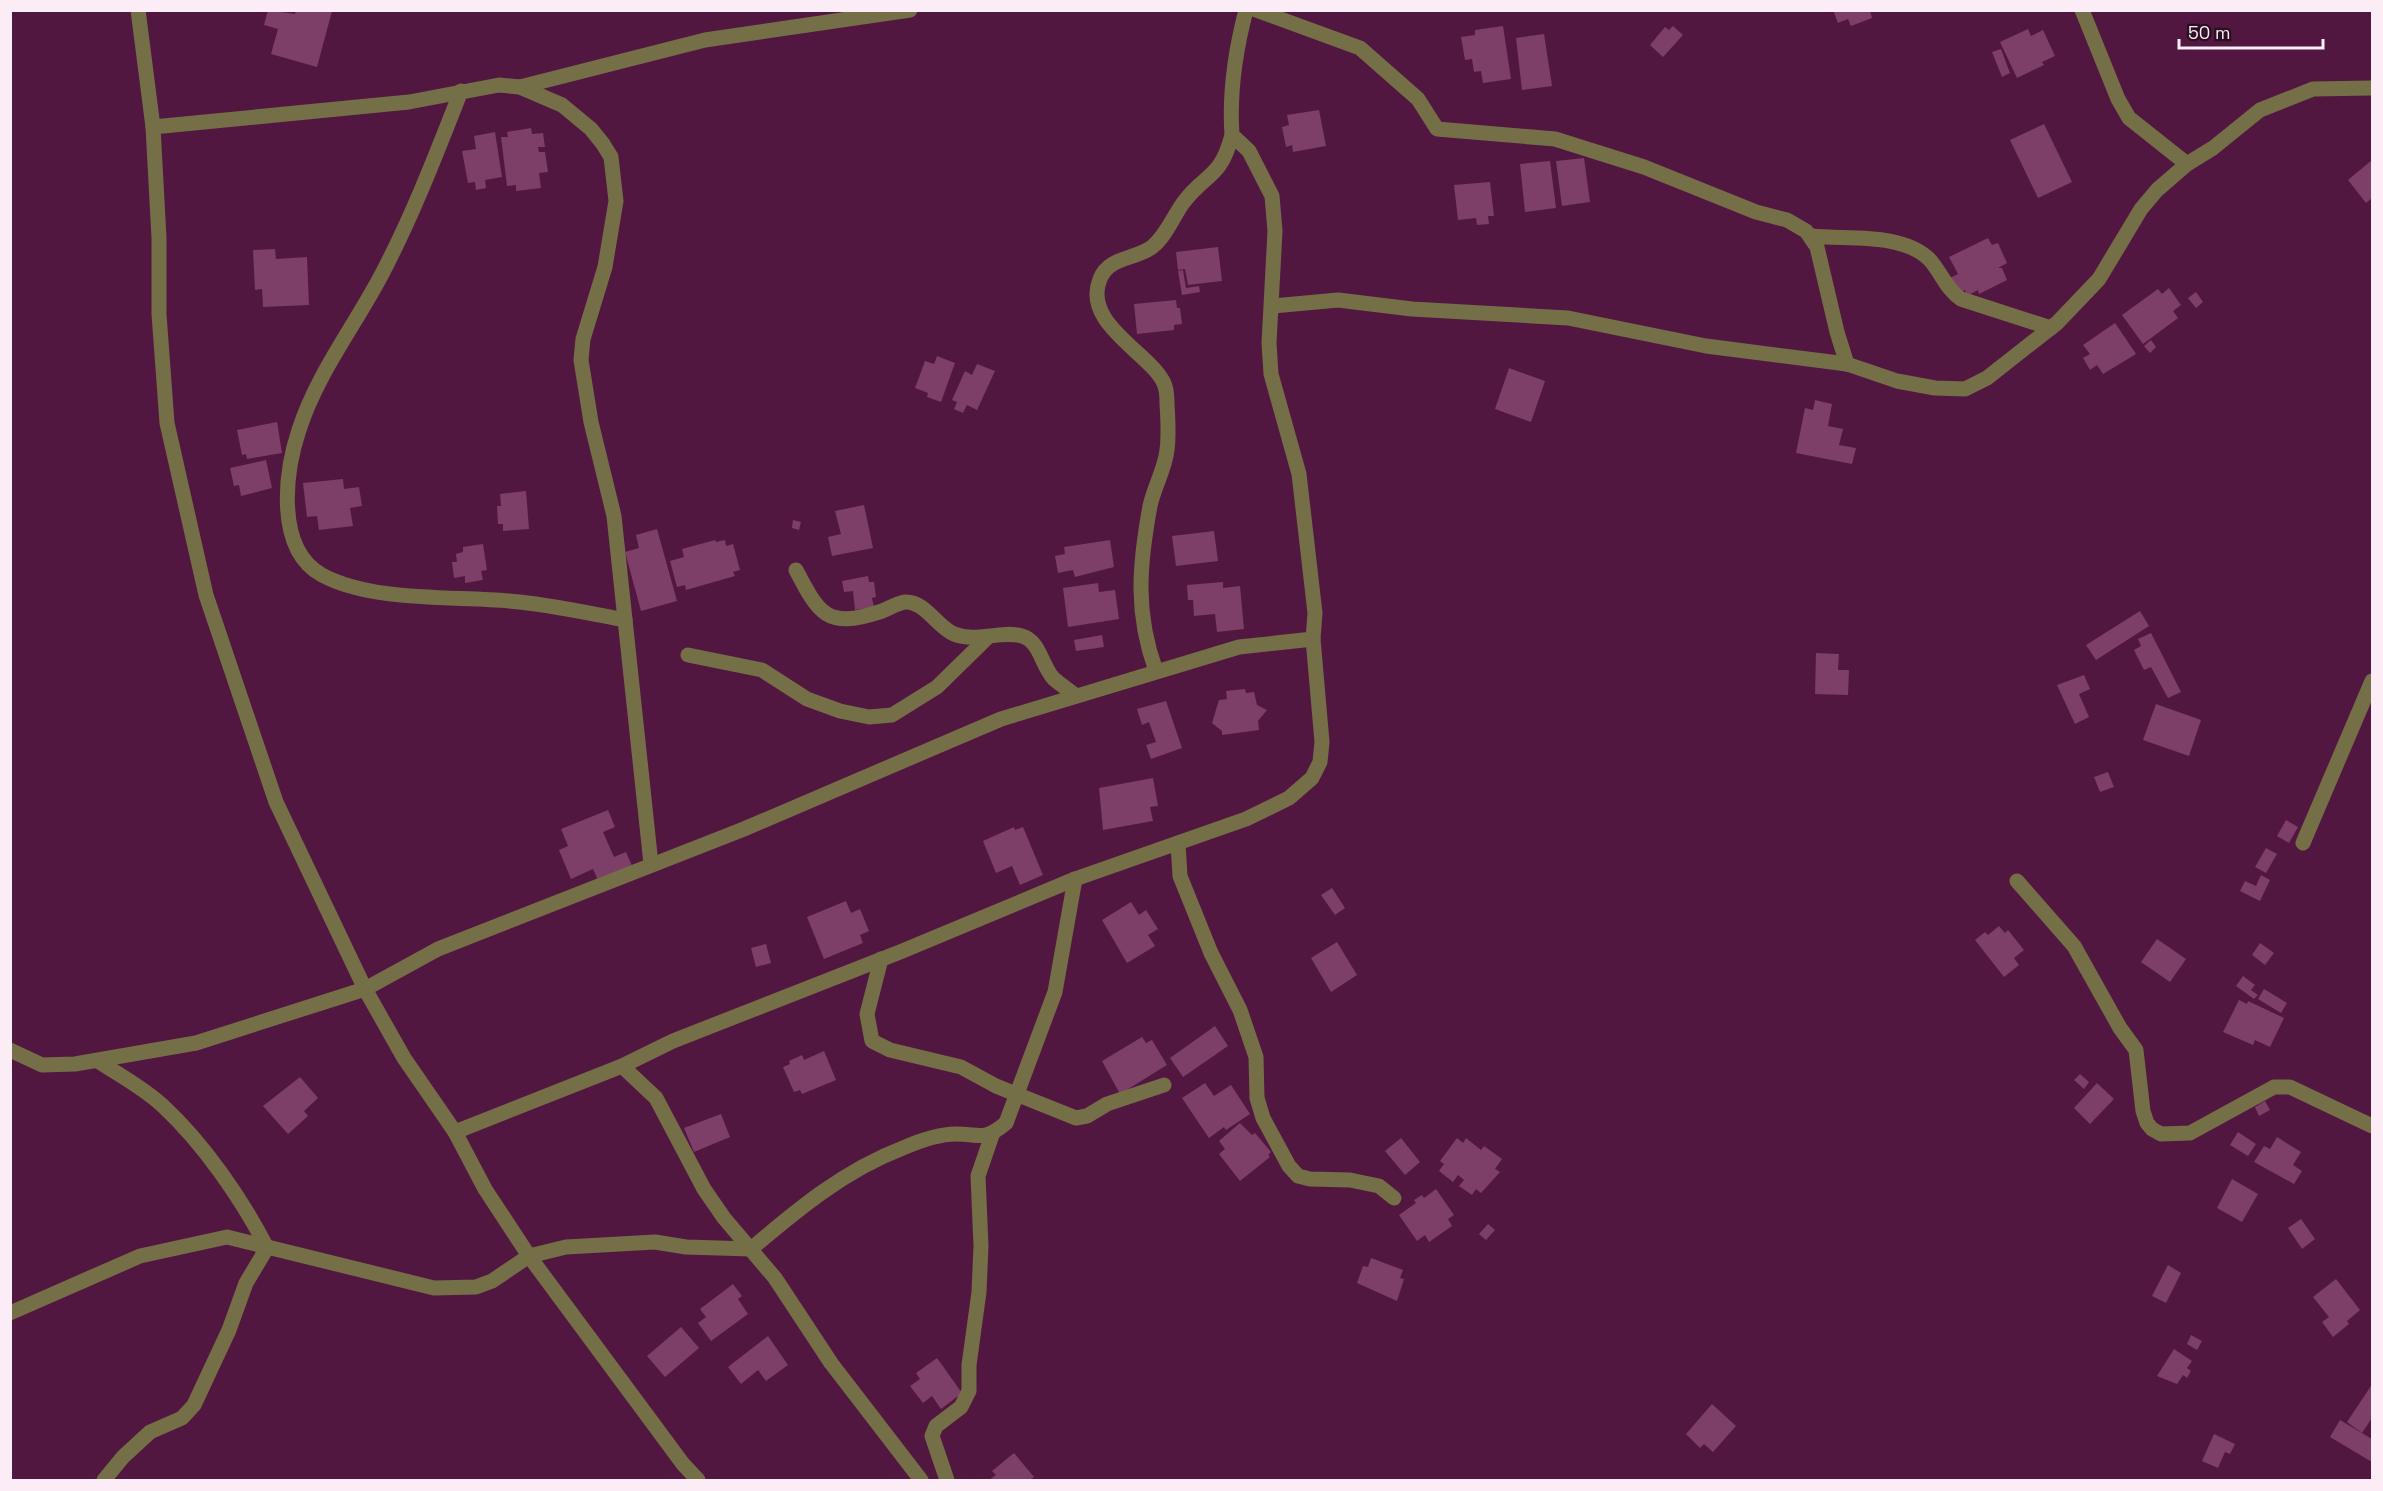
<svg xmlns="http://www.w3.org/2000/svg" width="2383" height="1491" font-family="'Space Grotesk',sans-serif">
<style>
.building{fill:#7d3e68}
.lines{fill:none;stroke-linecap:round;stroke-linejoin:round}
.street{stroke:#746f46;stroke-width:15}
</style>
<rect width="100%" height="100%" fill="#521740"/>
<!-- building -->
<g class="building">
<polygon points="268,10 295,14 296,10 332,11 317,67 271,54 278,29 264,25"/>
<polygon points="1833,10 1870,10 1872,18 1851,26 1848,19 1838,23"/>
<polygon points="1503,26 1511,79 1483,83 1481,71 1474,72 1472,59 1465,60 1461,37 1475,35 1475,30"/>
<polygon points="1673,26 1683,35 1663,57 1650,45 1665,27 1669,30"/>
<polygon points="2028,29 2031,36 2043,30 2055,56 2042,62 2044,65 2017,78 2000,42"/>
<polygon points="1544,34 1552,86 1522,90 1516,38"/>
<polygon points="2001,49 2010,73 2002,77 1992,52"/>
<polygon points="1319,110 1326,146 1293,152 1292,145 1286,147 1282,127 1289,125 1287,115"/>
<polygon points="2044,124 2072,182 2038,198 2010,140"/>
<polygon points="531,128 532,134 543,133 545,147 538,147 539,152 545,152 548,172 539,173 541,188 516,191 516,185 507,186 501,137 508,137 507,132"/>
<polygon points="495,132 502,177 485,180 486,188 476,190 475,182 468,183 462,151 476,149 474,136"/>
<polygon points="1584,158 1590,202 1562,206 1556,161"/>
<polygon points="2372,160 2372,198 2366,203 2348,180"/>
<polygon points="1550,161 1556,208 1525,212 1520,164"/>
<polygon points="1490,182 1494,216 1488,216 1489,224 1477,225 1476,218 1458,220 1454,185"/>
<polygon points="1988,238 1992,245 1998,243 2007,263 1998,268 2002,268 2007,280 1979,294 1978,290 1967,296 1965,290 1957,294 1950,278 1958,274 1949,257"/>
<polygon points="1218,247 1222,281 1188,285 1185,269 1178,270 1176,252"/>
<polygon points="275,249 276,259 307,257 309,305 263,307 262,289 255,290 253,250"/>
<polygon points="1183,270 1186,288 1199,286 1200,292 1182,295 1178,271"/>
<polygon points="2169,288 2181,305 2173,311 2178,318 2143,344 2122,315 2158,289 2162,294"/>
<polygon points="2196,292 2203,302 2196,308 2188,298"/>
<polygon points="1176,300 1177,308 1180,308 1182,324 1174,325 1174,330 1137,334 1134,304"/>
<polygon points="2115,323 2136,354 2103,374 2097,365 2090,370 2083,358 2090,354 2083,345"/>
<polygon points="2151,340 2156,347 2150,353 2144,346"/>
<polygon points="937,356 955,363 941,402 927,397 928,393 915,388 925,361 934,364"/>
<polygon points="977,364 995,371 977,410 967,405 963,413 954,409 957,402 952,400 965,371 972,375"/>
<polygon points="1509,368 1545,381 1531,422 1495,409"/>
<polygon points="1815,400 1832,404 1828,426 1843,429 1839,445 1856,448 1852,464 1796,453 1805,408 1813,410"/>
<polygon points="277,422 282,453 247,459 246,454 242,455 237,430"/>
<polygon points="266,460 272,488 241,496 239,485 234,486 230,468"/>
<polygon points="343,479 344,489 359,487 362,506 350,508 353,526 319,530 317,516 307,517 303,483"/>
<polygon points="526,491 529,529 503,531 503,524 498,524 497,506 501,506 500,494"/>
<polygon points="864,505 873,548 832,556 828,537 841,534 835,511"/>
<polygon points="793,520 801,522 799,530 792,528"/>
<polygon points="657,529 677,601 641,611 625,552 639,548 636,535"/>
<polygon points="1214,531 1218,561 1176,566 1172,536"/>
<polygon points="715,540 716,542 725,540 726,546 733,544 740,570 733,572 735,576 686,590 685,585 677,587 670,561 684,557 682,549"/>
<polygon points="1110,540 1114,567 1075,577 1073,570 1058,573 1055,556 1065,554 1064,547"/>
<polygon points="483,544 487,570 481,571 483,580 465,583 465,576 454,578 452,562 457,562 456,554 463,552 463,547"/>
<polygon points="868,576 869,582 874,582 876,597 872,598 874,607 855,610 853,591 844,592 842,581"/>
<polygon points="1223,582 1223,588 1240,586 1244,629 1217,632 1215,614 1194,616 1193,600 1188,600 1187,585"/>
<polygon points="1098,583 1099,592 1115,590 1119,619 1068,627 1063,588"/>
<polygon points="2140,611 2149,626 2096,660 2086,645"/>
<polygon points="2151,633 2181,692 2168,698 2151,667 2144,670 2134,650 2141,646 2138,639"/>
<polygon points="1102,635 1104,647 1076,651 1074,640"/>
<polygon points="1816,653 1839,654 1838,670 1849,670 1848,695 1815,694"/>
<polygon points="2084,675 2090,689 2079,694 2089,717 2075,724 2057,685"/>
<polygon points="1245,689 1246,693 1254,692 1257,705 1267,710 1258,721 1259,730 1222,735 1222,731 1212,723 1219,700 1227,699 1226,691"/>
<polygon points="1166,701 1182,748 1151,759 1146,745 1156,742 1149,722 1142,725 1137,709"/>
<polygon points="2156,704 2201,720 2189,756 2143,740"/>
<polygon points="2108,772 2114,787 2100,792 2094,777"/>
<polygon points="1153,778 1158,806 1150,807 1153,821 1103,830 1099,788"/>
<polygon points="608,810 615,827 603,832 614,857 626,852 632,866 598,880 593,869 571,879 559,850 568,846 561,829"/>
<polygon points="2286,820 2298,827 2289,843 2277,836"/>
<polygon points="1014,827 1015,830 1023,827 1043,875 1020,885 1012,866 996,873 983,841"/>
<polygon points="2266,848 2277,854 2266,873 2255,867"/>
<polygon points="2261,875 2270,880 2260,901 2240,891 2245,881 2256,886"/>
<polygon points="1332,888 1345,908 1335,915 1321,895"/>
<polygon points="846,901 851,913 860,909 869,931 860,935 863,943 824,959 807,917"/>
<polygon points="1131,902 1139,915 1146,910 1158,929 1148,935 1155,946 1127,963 1102,920"/>
<polygon points="1999,926 2005,933 2008,930 2024,950 2014,958 2019,965 2004,977 1975,940 1985,932 1988,935"/>
<polygon points="2157,939 2186,959 2170,982 2141,962"/>
<polygon points="1337,942 1357,975 1331,992 1311,958"/>
<polygon points="2260,943 2274,953 2265,965 2252,955"/>
<polygon points="766,944 771,963 756,967 751,948"/>
<polygon points="2243,976 2255,985 2251,990 2258,995 2254,999 2236,986"/>
<polygon points="2264,989 2287,1003 2281,1013 2258,999"/>
<polygon points="2239,1000 2247,1004 2248,1001 2284,1018 2270,1047 2255,1040 2253,1045 2223,1032"/>
<polygon points="1215,1026 1228,1046 1183,1077 1170,1058"/>
<polygon points="1142,1037 1146,1043 1152,1040 1167,1065 1120,1094 1102,1061"/>
<polygon points="824,1051 836,1080 802,1094 800,1090 794,1092 783,1067 790,1064 789,1061 802,1055 804,1060"/>
<polygon points="2080,1074 2089,1082 2084,1089 2074,1080"/>
<polygon points="300,1077 318,1098 304,1111 308,1116 288,1134 263,1106"/>
<polygon points="1205,1083 1214,1096 1231,1085 1250,1114 1226,1130 1224,1127 1209,1138 1182,1098"/>
<polygon points="2097,1083 2114,1099 2090,1124 2074,1108"/>
<polygon points="2265,1101 2270,1110 2259,1116 2255,1107"/>
<polygon points="721,1114 730,1137 694,1152 684,1128"/>
<polygon points="1240,1123 1252,1135 1255,1133 1271,1152 1268,1155 1270,1157 1240,1181 1219,1154 1225,1149 1219,1141"/>
<polygon points="2238,1132 2256,1144 2248,1156 2230,1145"/>
<polygon points="2277,1137 2301,1152 2293,1165 2302,1171 2294,1184 2254,1162 2264,1146 2270,1149"/>
<polygon points="1401,1138 1420,1162 1405,1175 1385,1151"/>
<polygon points="1457,1138 1463,1143 1466,1138 1481,1150 1484,1146 1502,1159 1495,1169 1500,1172 1481,1193 1476,1189 1472,1195 1459,1186 1464,1180 1458,1175 1453,1182 1439,1171 1444,1164 1440,1161"/>
<polygon points="2232,1179 2258,1194 2242,1222 2217,1208"/>
<polygon points="1436,1189 1454,1215 1448,1219 1452,1226 1429,1242 1425,1235 1417,1241 1399,1215 1416,1203 1414,1200 1422,1195 1424,1198"/>
<polygon points="2301,1219 2315,1239 2302,1249 2288,1228"/>
<polygon points="1488,1224 1495,1230 1486,1240 1479,1234"/>
<polygon points="1371,1258 1403,1270 1400,1278 1404,1279 1397,1301 1357,1283 1363,1266 1368,1267"/>
<polygon points="2168,1265 2181,1273 2166,1303 2152,1296"/>
<polygon points="2336,1279 2360,1310 2347,1321 2349,1324 2333,1337 2322,1322 2329,1317 2313,1297"/>
<polygon points="733,1284 742,1296 738,1299 748,1314 711,1341 698,1323 706,1317 700,1309"/>
<polygon points="681,1327 699,1348 665,1377 647,1356"/>
<polygon points="2191,1335 2202,1341 2197,1350 2187,1344"/>
<polygon points="768,1336 788,1365 766,1381 758,1370 741,1384 728,1367"/>
<polygon points="2174,1349 2192,1361 2187,1368 2191,1371 2187,1378 2183,1375 2177,1384 2157,1376"/>
<polygon points="937,1358 962,1393 941,1409 932,1396 923,1403 910,1386 920,1379 916,1373"/>
<polygon points="2371,1386 2372,1418 2362,1433 2347,1422"/>
<polygon points="1712,1404 1736,1426 1713,1452 1704,1444 1700,1448 1686,1434"/>
<polygon points="2340,1420 2372,1439 2372,1462 2330,1437"/>
<polygon points="2214,1434 2235,1444 2230,1454 2225,1452 2218,1468 2202,1461"/>
<polygon points="1014,1453 1034,1477 1030,1480 989,1480 996,1475 992,1471"/>
</g>
<g class="lines">
<!-- street -->
<g class="street">
<polyline points="138,10 153,127 159,238 159,314 167,423 206,595 276,802 365,989 404,1058 455,1132 485,1189 529,1256 683,1464 698,1480"/>
<polyline points="1256,10 1360,48 1418,99 1437,129 1555,139 1644,167 1756,212 1787,220 1806,231 1817,247 1837,332 1847,364"/>
<polyline points="2082,10 2118,99 2129,118 2187,164"/>
<polyline points="520,87 705,40 910,10"/>
<path d="M461,91C437,152 414,212 384,270C357,323 317,373 299,430C285,472 275,549 322,575C372,602 453,596 509,601C548,604 587,613 625,620"/>
<polyline points="153,127 409,102 499,85 520,87 562,105 591,129 603,144 611,157 616,201 605,267 583,339 581,360 591,422 614,516 651,864"/>
<path d="M1812,236C1847,240 1901,232 1929,259C1941,272 1946,289 1961,299L2051,328"/>
<polyline points="1273,306 1338,300 1412,309 1568,318 1706,346 1847,364 1897,381 1935,388 1965,389 1987,378 2057,323 2099,279 2141,209 2157,190 2187,164 2213,148 2260,110 2313,89 2372,88"/>
<path d="M796,570C819,614 827,629 879,612C886,610 897,603 905,602C925,601 937,627 954,634C977,643 999,630 1022,636C1040,641 1042,667 1054,679C1061,685 1069,690 1076,696"/>
<polyline points="688,655 762,670 807,699 840,711 869,717 892,715 937,687 988,637"/>
<path d="M1156,671C1135,613 1139,566 1150,506C1154,487 1165,469 1167,450C1169,435 1168,419 1167,404C1167,399 1167,392 1165,386C1155,355 1081,325 1100,279C1109,256 1135,260 1152,247C1166,236 1173,217 1183,203C1206,172 1220,180 1232,135"/>
<polyline points="1178,843 1180,876 1211,953 1240,1010 1256,1057 1257,1098 1263,1118 1289,1166 1298,1176 1310,1179 1350,1180 1379,1186 1394,1198"/>
<polyline points="2303,843 2372,681"/>
<polyline points="2017,881 2074,946 2120,1028 2136,1050 2143,1111 2147,1123 2152,1129 2161,1134 2190,1133 2274,1087 2290,1087 2372,1126"/>
<polyline points="881,959 867,1014 872,1041 890,1050 961,1067 996,1086 1076,1118 1087,1116 1107,1104 1164,1085"/>
<polyline points="10,1050 42,1065 75,1064 196,1043 365,989 438,949 744,829 1001,719 1239,647 1313,639"/>
<path d="M98,1061C119,1075 144,1088 163,1106C203,1143 242,1199 267,1248L246,1283L229,1330L194,1405L182,1418L150,1432L123,1457L104,1480"/>
<polyline points="622,1066 656,1098 704,1189 724,1218 775,1278 831,1363 921,1480"/>
<path d="M455,1132L622,1066L673,1041L900,952L1075,879L1246,819L1289,798L1312,778L1320,762L1322,742L1313,639L1315,613L1299,474L1271,374L1269,343L1275,231L1272,196L1249,151L1232,135C1229,92 1235,52 1246,10"/>
<path d="M10,1313L140,1256L227,1237L434,1288L476,1287L492,1281L529,1256L566,1247L655,1242L686,1247L751,1249C798,1209 845,1170 903,1148C919,1141 938,1134 956,1134C981,1134 983,1142 1006,1123L1055,992L1075,879"/>
<polyline points="947,1480 932,1436 936,1426 961,1407 969,1391 969,1365 979,1292 981,1246 978,1176 992,1135"/>
</g>
</g>
<!-- border -->
<rect width="2383" height="1491" fill="none" stroke="#fcecf5" stroke-width="24"/>
<!-- scale -->
<path d="M2179 39v9h144v-9" fill="none" stroke="#fcecf5" stroke-width="3"/>
<text x="2188" y="39" font-size="18" fill="#fcecf5" stroke="#290f20" stroke-width="4.5" paint-order="stroke">50 m</text>
</svg>
